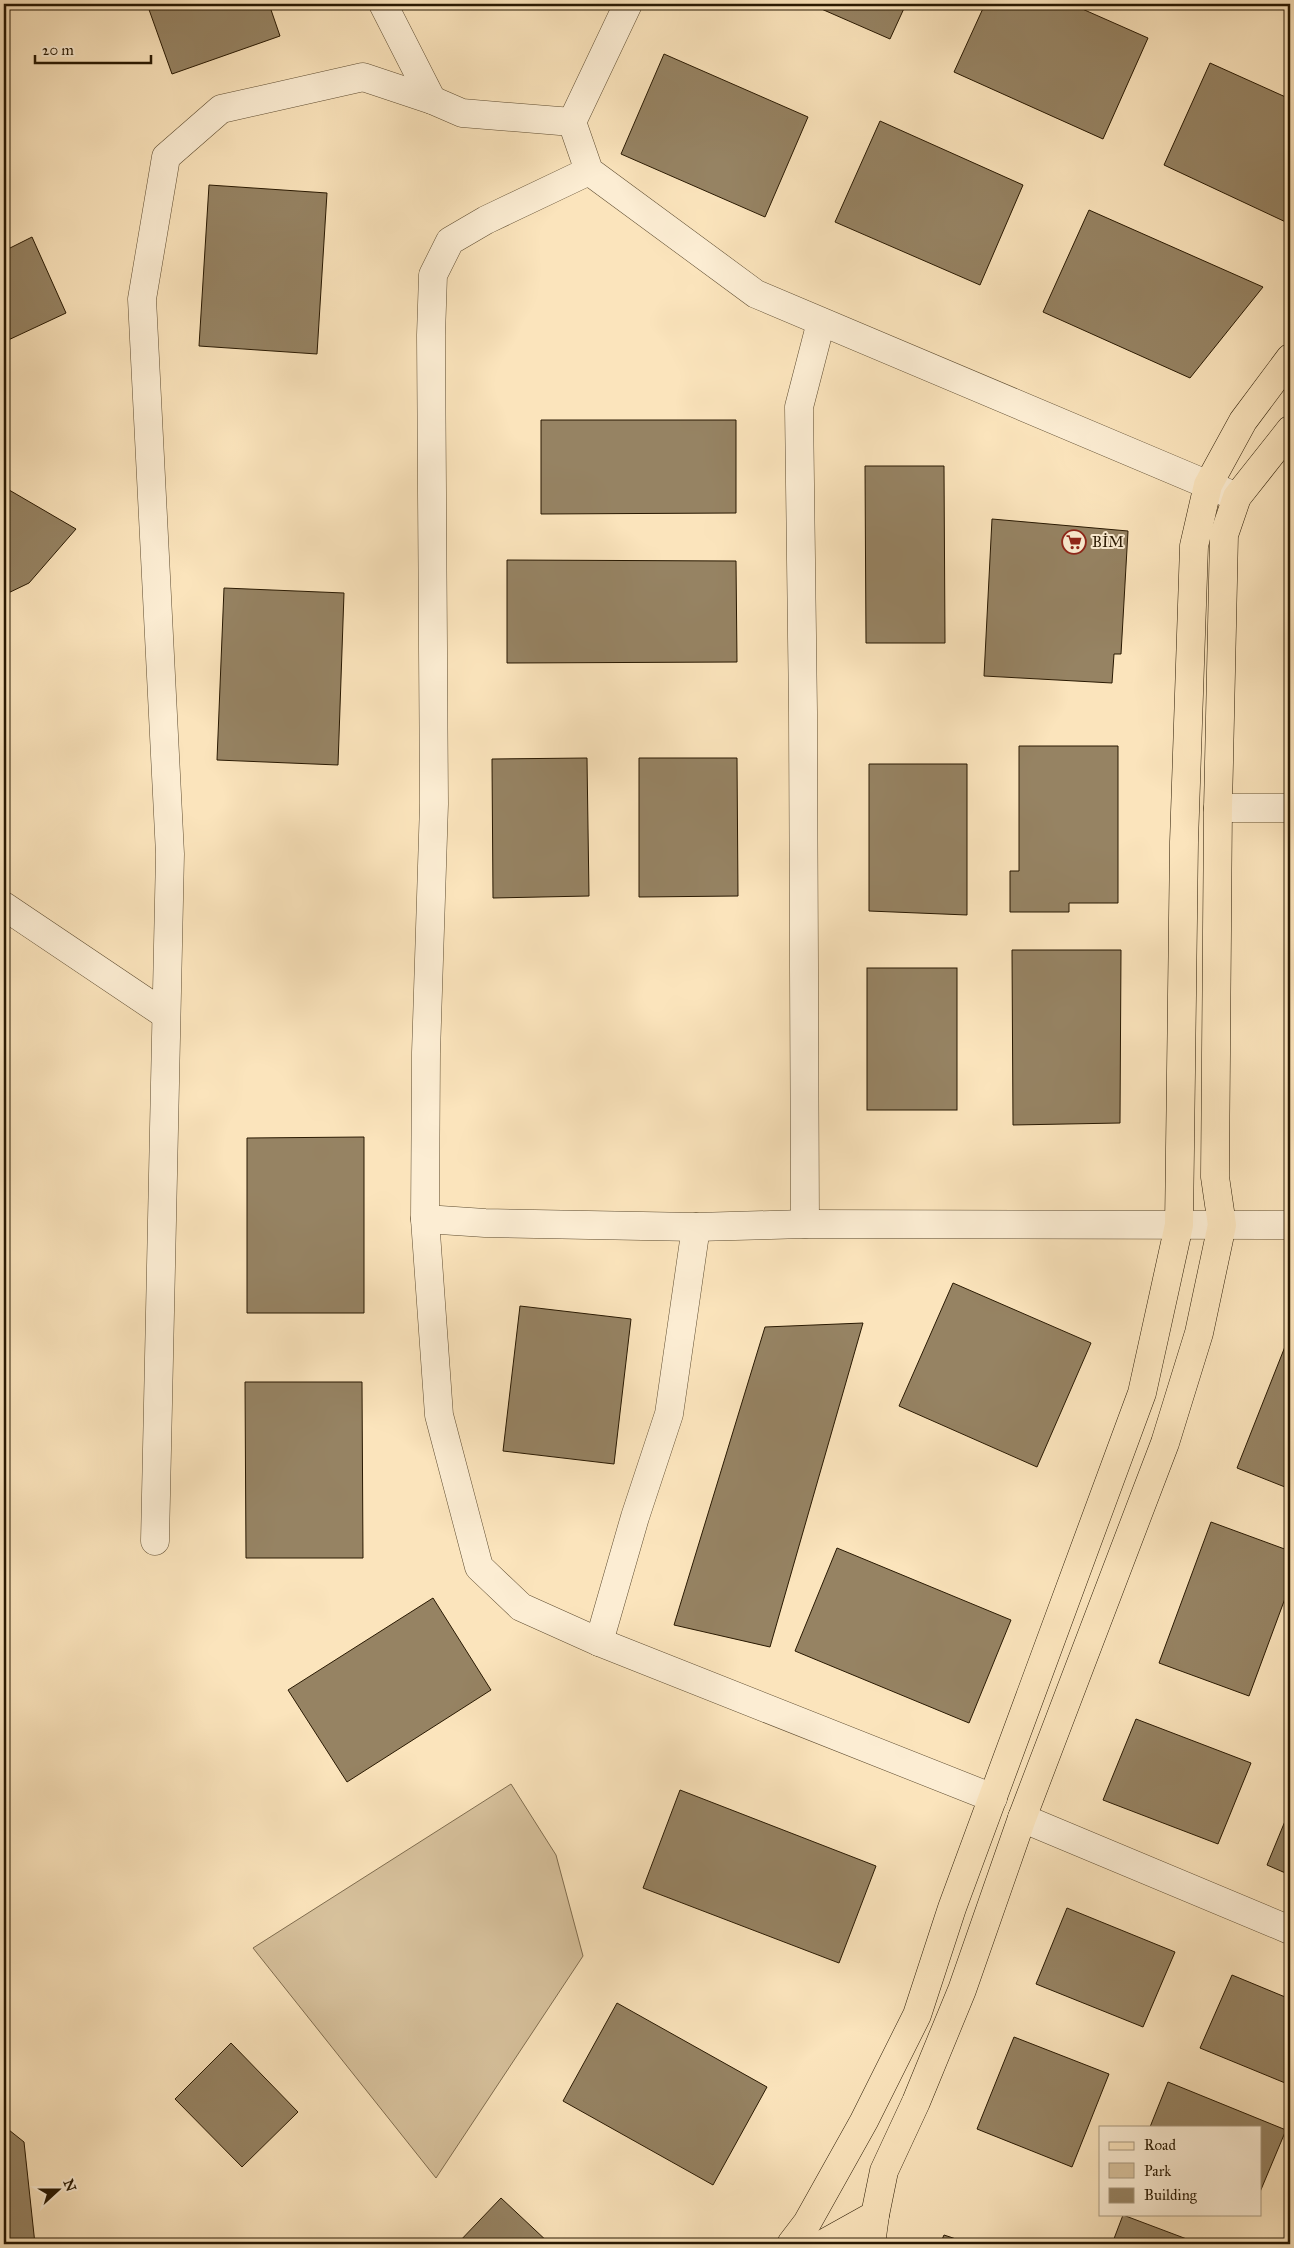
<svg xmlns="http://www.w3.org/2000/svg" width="1294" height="2248" font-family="'IM FELL Great Primer',serif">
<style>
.green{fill:#d7c19c;stroke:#806d4f}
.building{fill:#968363;stroke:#291902}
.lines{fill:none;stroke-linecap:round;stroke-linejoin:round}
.minor-casing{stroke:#5e4c30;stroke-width:29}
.major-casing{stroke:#291902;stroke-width:29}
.minor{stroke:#fcedd3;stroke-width:28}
.major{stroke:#fbe4bc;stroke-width:28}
.labels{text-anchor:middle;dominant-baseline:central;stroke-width:4;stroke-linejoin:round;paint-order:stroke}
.poi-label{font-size:15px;fill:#291902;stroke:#fcedd3;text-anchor:start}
</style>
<rect width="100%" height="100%" fill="#fbe4bc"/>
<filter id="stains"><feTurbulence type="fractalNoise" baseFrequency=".004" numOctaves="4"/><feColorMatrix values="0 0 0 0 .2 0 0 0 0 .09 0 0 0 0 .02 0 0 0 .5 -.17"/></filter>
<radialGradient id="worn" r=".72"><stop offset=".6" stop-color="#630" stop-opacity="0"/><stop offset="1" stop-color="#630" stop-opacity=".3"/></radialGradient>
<!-- green -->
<polygon class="green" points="511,1784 556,1855 583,1956 436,2178 253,1948"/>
<!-- building -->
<g class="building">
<polygon points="147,4 269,4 280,36 172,74"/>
<polygon points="810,4 906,4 890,39"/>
<polygon points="985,4 1071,4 1148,38 1103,139 954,72"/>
<polygon points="664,54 808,117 765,217 621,154"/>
<polygon points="1210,63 1290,99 1290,224 1164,165"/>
<polygon points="880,121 1023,185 980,285 835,222"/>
<polygon points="209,185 327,193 317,354 199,346"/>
<polygon points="1089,210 1263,287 1190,378 1043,312"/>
<polygon points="32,237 66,313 4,342 4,251"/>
<polygon points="541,420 736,420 736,513 541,514"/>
<polygon points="865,466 944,466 945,643 866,643"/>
<polygon points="4,487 76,529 29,583 4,595"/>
<polygon points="992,519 1128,531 1121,654 1114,654 1112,683 984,676"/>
<polygon points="507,560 736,561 737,662 507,663"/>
<polygon points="224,588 344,593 338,765 217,760"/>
<polygon points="1019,746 1118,746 1118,903 1069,903 1069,912 1010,912 1010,871 1019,871"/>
<polygon points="587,758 589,896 493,898 492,759"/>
<polygon points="639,758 737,758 738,896 639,897"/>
<polygon points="869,764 967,764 967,915 869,911"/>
<polygon points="1012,950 1121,950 1120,1123 1013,1125"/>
<rect x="867" y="968" width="90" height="142"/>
<polygon points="1288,1034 1290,1034 1290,1156 1286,1156"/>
<polygon points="364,1137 364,1313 247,1313 247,1138"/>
<polygon points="953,1283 1091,1343 1037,1467 899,1406"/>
<polygon points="520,1306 631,1319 614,1464 503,1451"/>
<polygon points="863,1323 770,1647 674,1625 765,1327"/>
<polygon points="1288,1339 1290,1340 1290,1489 1237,1468"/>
<polygon points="245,1382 362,1382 363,1558 246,1558"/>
<polygon points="1211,1522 1290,1551 1290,1585 1249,1696 1159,1663"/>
<polygon points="837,1548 1011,1620 969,1723 795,1651"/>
<polygon points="433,1598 491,1690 347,1782 288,1690"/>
<polygon points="1136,1719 1251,1763 1218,1844 1103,1800"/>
<polygon points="680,1790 876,1866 839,1963 643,1888"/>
<polygon points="1290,1809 1290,1875 1267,1865"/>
<polygon points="1067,1908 1175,1952 1143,2027 1036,1984"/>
<polygon points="1232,1975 1290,1999 1290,2085 1200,2048"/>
<polygon points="617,2003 767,2087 713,2185 563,2101"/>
<polygon points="1014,2037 1109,2074 1072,2167 977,2129"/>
<polygon points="231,2043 298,2112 242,2167 175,2099"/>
<polygon points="1168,2082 1286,2130 1260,2192 1260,2127 1150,2127"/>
<polygon points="4,2126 24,2142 35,2244 4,2244"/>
<polygon points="501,2198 550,2244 457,2244"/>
<polygon points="1123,2215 1200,2244 1112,2244"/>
<polygon points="944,2235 971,2244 940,2244"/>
</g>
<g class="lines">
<!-- minor casing -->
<g class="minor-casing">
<g id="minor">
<polyline points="383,4 432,100"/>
<polyline points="628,4 572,122 589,171 756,294 1237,497"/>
<polyline points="589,171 486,220 450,241 433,275 431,335 434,804 426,1053 425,1219 439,1415 479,1567 521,1607 599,1642 993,1798"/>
<polyline points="1218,808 1290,808"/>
<polyline points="4,906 166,1015"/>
<polyline points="425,1219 485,1223 696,1227 805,1224 1290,1225"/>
<polyline points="805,1224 803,712 799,407 821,322"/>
<polyline points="155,1541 170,854 142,299 166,157 221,109 363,77 432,100 462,113 572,122"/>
<polyline points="599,1642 635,1517 669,1414 696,1227"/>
<polyline points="1022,1818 1290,1930"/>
</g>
</g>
<!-- major casing -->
<g class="major-casing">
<g id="major">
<polyline points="791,2244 807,2223 864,2121 917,2015 952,1908 1142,1393 1179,1225 1184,842 1194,546 1208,485 1243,421 1290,358"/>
<polyline points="823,2244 875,2215 884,2171 916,2102 962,1990 1022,1818 1165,1443 1199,1333 1222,1225 1215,1177 1218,808 1224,535 1237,497 1290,430"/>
<polyline points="871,2244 875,2215"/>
</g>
</g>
<!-- minor -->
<use href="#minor" class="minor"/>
<!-- major -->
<use href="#major" class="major"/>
</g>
<!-- icons -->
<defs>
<g id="supermarket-ring" transform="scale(1.25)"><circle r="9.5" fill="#fcedd3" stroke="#8f2418" stroke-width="1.5"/><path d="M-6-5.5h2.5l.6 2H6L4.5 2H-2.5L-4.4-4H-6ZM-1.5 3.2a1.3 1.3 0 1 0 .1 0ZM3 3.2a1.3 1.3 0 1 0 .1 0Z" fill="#8f2418"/></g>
</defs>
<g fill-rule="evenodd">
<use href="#supermarket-ring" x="1074" y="542"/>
</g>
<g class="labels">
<!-- poi labels -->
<g class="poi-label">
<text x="1092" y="542">BİM</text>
</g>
</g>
<!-- margin -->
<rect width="1294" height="2248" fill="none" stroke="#fbe4bc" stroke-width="20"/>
<rect x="5" y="5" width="1284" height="2238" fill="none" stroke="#291902" stroke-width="2.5"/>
<rect x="10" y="10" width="1274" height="2228" fill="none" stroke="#291902"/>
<!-- legend -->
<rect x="1099" y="2126" width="162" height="90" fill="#fcedd3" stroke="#a8987f"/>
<rect x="1109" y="2142" width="25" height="8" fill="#fbe4bc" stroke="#a8987f"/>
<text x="1144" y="2150" font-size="15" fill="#291902">Road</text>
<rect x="1109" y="2163" width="25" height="15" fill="#d7c19c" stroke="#a8987f"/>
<text x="1144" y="2176" font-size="15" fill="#291902">Park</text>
<rect x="1109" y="2188" width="25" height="15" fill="#968363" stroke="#a8987f"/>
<text x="1144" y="2200" font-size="15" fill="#291902">Building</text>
<!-- north arrow -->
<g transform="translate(58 2190) rotate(69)" stroke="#fcedd3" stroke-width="4" paint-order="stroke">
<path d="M0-4L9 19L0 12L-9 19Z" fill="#291902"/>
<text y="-8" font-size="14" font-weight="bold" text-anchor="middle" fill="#291902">N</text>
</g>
<!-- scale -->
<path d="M35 55v8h116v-8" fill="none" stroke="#291902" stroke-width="2.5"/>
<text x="42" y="55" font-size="15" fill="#291902" stroke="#fcedd3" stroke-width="4" paint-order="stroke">20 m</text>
<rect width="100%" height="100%" filter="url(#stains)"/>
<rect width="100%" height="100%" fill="url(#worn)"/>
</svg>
